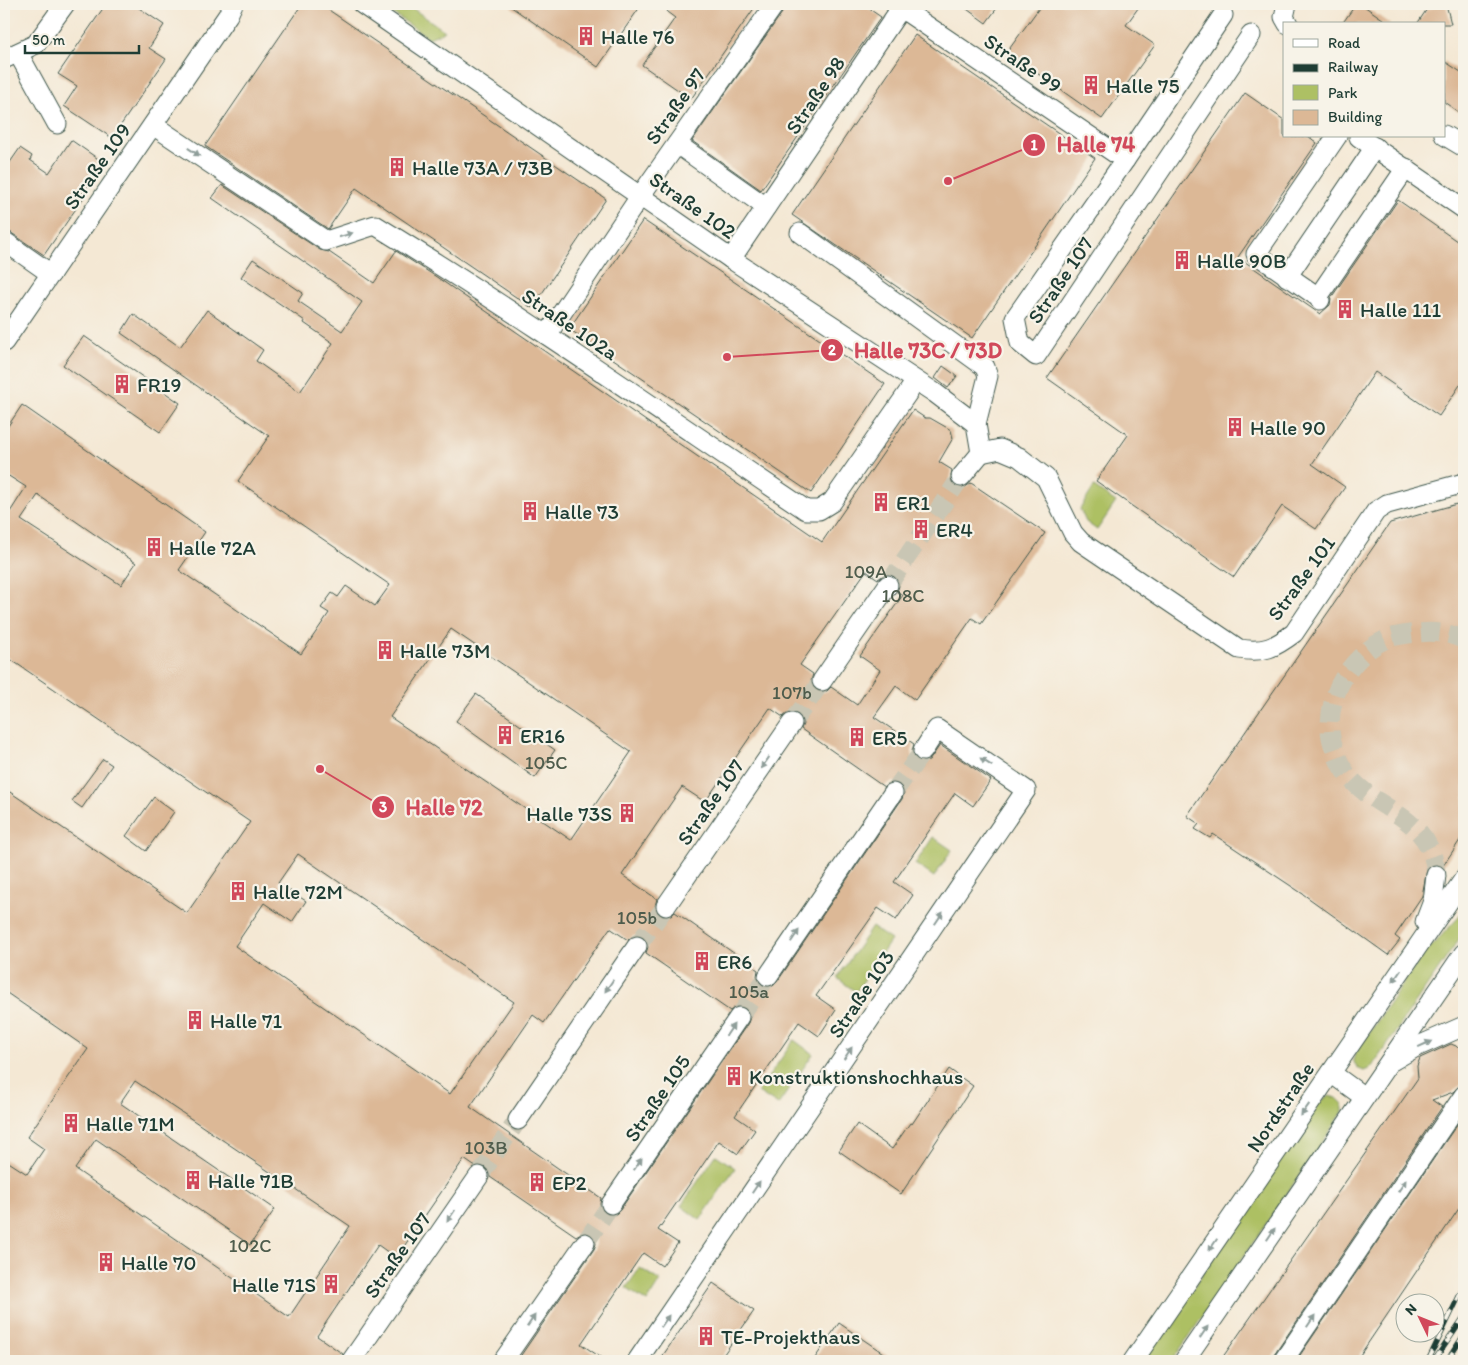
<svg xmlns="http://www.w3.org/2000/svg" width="1468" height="1365" font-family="Itim,sans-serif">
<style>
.green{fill:#adc064;stroke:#667e4c}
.building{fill:#dcb896;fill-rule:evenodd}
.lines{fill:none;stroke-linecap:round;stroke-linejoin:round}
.minor-tunnel{stroke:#c9c6b4;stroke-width:19;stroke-dasharray:19 9;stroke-linecap:butt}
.minor-casing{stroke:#3f574c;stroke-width:21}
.minor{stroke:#fff;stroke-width:19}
.rail-casing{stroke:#1f3d34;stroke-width:5.5}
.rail{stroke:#f7f3e8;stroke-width:4;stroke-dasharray:11;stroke-linecap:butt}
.oneway{fill:#8f9e9a}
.labels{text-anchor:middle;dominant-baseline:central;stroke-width:4.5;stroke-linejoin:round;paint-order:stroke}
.number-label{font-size:19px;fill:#4e5c4c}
.poi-label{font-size:21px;fill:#1f3d34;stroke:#f7f3e8;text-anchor:start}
.street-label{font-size:21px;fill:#1f3d34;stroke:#f7f3e8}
.leader{fill:none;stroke:#d1495b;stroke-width:2}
.callout-dot{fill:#d1495b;stroke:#f7f3e8;stroke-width:2}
.mark-label{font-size:15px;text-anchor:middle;font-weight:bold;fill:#fff}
.callout-label{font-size:22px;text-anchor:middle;font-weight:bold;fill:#d1495b;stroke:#f7f3e8;stroke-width:4.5;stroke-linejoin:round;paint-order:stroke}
</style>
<rect width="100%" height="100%" fill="#f7f3e8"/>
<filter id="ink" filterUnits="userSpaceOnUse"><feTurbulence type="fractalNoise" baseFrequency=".02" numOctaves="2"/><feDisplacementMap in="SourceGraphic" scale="10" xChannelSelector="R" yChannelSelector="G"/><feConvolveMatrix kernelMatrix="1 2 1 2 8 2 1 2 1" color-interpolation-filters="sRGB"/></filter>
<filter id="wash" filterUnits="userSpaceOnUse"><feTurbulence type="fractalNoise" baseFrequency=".0096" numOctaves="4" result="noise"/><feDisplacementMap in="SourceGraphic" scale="20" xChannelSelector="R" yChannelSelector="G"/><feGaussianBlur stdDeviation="1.12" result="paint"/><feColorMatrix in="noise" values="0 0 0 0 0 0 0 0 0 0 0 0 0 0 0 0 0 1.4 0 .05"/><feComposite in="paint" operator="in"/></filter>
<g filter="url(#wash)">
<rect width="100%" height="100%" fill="#f4e8d4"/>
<!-- green -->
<g class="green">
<polygon points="392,4 406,4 445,31 429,38 388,10"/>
<polygon points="1094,487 1116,502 1097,530 1086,522 1080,509"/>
<polygon points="933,837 952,850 934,877 915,864"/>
<polygon points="1464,909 1464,932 1371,1068 1364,1071 1357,1068 1353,1060 1356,1052 1422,956 1459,917"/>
<polygon points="872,927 891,940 856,992 837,978"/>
<polygon points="794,1040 813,1054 778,1105 758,1092"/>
<polygon points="1329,1096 1337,1098 1343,1104 1343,1112 1172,1361 1143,1361 1321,1101"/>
<polygon points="716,1155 735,1168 700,1220 681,1206"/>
<polygon points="640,1268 660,1281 647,1302 626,1288"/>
</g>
<g id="blocks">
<!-- building -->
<g class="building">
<polygon points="106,4 133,4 164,25 149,48 166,59 112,138 64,106 77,86 58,74"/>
<polygon points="302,4 320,4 606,199 532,308 356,188 328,229 205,146"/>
<polygon points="507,4 642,4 598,67"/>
<polygon points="673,4 757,4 691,99 642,65 675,18 667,12"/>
<polygon points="786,4 862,4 881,17 761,190 692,141 784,10"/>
<polygon points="960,4 1000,4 986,23"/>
<polygon points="1042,4 1141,4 1126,25 1155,45 1102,119 1007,52"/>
<polygon points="1356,4 1361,4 1390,24 1342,24"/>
<polygon points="1439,4 1446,4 1451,24 1417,24 1427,9 1437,7"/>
<polygon points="915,35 1095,158 972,338 792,215"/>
<polygon points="1444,61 1464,74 1464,116 1444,102"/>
<polygon points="1245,93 1284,120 1284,136 1308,136 1317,143 1238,257 1320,314 1330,305 1331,298 1398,200 1464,246 1464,379 1439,416 1375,372 1312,464 1345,487 1316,529 1282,506 1234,577 1096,481 1128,435 1047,378"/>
<polygon points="71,140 104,163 81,195 84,197 44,255 4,228 4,171 20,148 32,156 30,160 49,173"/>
<path d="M222,185L320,250L329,252L374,283L396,251L435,276L822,542L913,410L925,418H930L951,430L953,438L939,462L952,470L950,480L953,485L959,488H964L971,483L1045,533L981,624L972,618L915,700L896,686L874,717L914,744L912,751L913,757L917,761L923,762L929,761L940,745L991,780L973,806L955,793L894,882L913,895L896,920L878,908L816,996L836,1010L819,1036L799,1022L735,1116L755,1130L738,1154L719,1141L658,1230L678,1243L662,1266L643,1253L581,1344L606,1361H517L594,1249L596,1244L595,1239L592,1234L586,1232L581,1233L576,1236L490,1177L489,1171L485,1167L479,1165L474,1166L464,1159L396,1258L378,1245L317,1336L343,1354L341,1361H4V1159L27,1174L44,1149L27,1137L88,1049L4,991V788L187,913L250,822L4,655V508L10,512L26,487L4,473V432L22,405L205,532L179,570L301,654L329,613L321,608L332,593L338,597L346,586L375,606L390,585L238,481L269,436L121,333L133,314L180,347L207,310L263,350L256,361L300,392L333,343L304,323L305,321L241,277L253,259L303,293L298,301L342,331L362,302L212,198ZM38,495L136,563L121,585L21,520ZM866,571L878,579L884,575L889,574L894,576L898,581L899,586L897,592L903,595L860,656L880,670L857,705L831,687L827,691L822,692L815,690L812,686L811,681L813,674L800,665ZM451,629L631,752L571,840L390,717ZM770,708L783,717L788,713L793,712L798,714L802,719L803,724L801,729L884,787L889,783L893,782L899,783L903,788L904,793L902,799L777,982L773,986L768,987L762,986L758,981L757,976L758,970L675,912L671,916L666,917L659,915L656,910L655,906L657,899L622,875L682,787L705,802ZM298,854L514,1002L450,1094L235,946L264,903L292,922L306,901L278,883ZM610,928L628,940L633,936H643L647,942L648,947L646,953L730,1011L735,1007L739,1006L745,1008L749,1012L750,1017L748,1023L620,1210L616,1214L611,1215L605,1214L601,1209L600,1204L601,1198L470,1107L533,1015L544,1023ZM135,1081L350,1226L289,1317L75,1169L96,1139L250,1245L275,1209L120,1103Z"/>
<polygon points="643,220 885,384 811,493 569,329"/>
<polygon points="84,336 180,403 160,432 63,365"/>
<polygon points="943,366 957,376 948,388 935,378"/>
<polygon points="1464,502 1464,834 1443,866 1438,864 1432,865 1427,869 1422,896 1395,936 1400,940 1388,955 1303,894 1213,834 1210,838 1195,829 1199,824 1187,816 1390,523"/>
<polygon points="476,694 555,750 535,778 456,721"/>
<polygon points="103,759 112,765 82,808 72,801"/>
<polygon points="154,797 174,812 146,851 126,836"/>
<polygon points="1451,1044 1456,1046 1464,1054 1464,1081 1453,1092 1432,1100 1442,1107 1274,1355 1272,1361 1220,1361 1418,1078 1417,1066 1420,1058"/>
<polygon points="949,1069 973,1086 901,1194 839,1151 857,1124 892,1149 910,1123 912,1124"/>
<polygon points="1460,1120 1464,1123 1464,1201 1356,1361 1296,1361"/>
<polygon points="713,1283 754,1311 719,1361 659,1361"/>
<polygon points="839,1323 855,1334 895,1361 813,1361"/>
</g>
</g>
</g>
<g filter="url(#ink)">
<use href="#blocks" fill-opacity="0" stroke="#3f574c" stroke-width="1"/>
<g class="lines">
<!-- minor-tunnel -->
<g class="minor-tunnel">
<polyline points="888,585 961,477"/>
<polyline points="792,723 822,681"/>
<polyline points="893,793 923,751"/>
<path d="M1436,875C1432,806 1356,812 1336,754C1333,745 1330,738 1330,728C1330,710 1334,693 1344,677C1355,660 1375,640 1397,636C1418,632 1444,629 1464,640"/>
<polyline points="637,946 666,906"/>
<polyline points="739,1017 768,976"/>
<polyline points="479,1176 518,1120"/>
<polyline points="585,1243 611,1204"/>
</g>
<!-- minor casing -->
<g class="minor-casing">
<g id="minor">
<polyline points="362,4 731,259 935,393 976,424 981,453"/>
<polyline points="895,4 1125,160"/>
<polyline points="1287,4 1284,17 1288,24"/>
<polyline points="1223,15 1125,160 1015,318 1020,343 1036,356 1251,35"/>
<polyline points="18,53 57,124"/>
<polyline points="4,59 36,44 65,4"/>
<path d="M153,125L326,241L375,225C522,315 663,414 806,510H819L832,502L916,381"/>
<polyline points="1444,135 1464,147"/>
<polyline points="1359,137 1464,209"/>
<polyline points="677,144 766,207"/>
<polyline points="800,233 985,367 988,376 976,424"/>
<polyline points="4,241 51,274"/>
<polyline points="731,259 901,8"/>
<polyline points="1287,277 1375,147"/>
<polyline points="1318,297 1256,254 1337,136"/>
<polyline points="1320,300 1318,297 1406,168"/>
<polyline points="547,335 641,195 775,4"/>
<polyline points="4,342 228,15 233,4"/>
<path d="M981,453L1000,449L1019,457L1046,478L1073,533L1081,542L1239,649C1264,653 1274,648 1294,633L1376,511L1387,504L1464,483"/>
<polyline points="961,477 981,453"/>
<polyline points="822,681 888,585"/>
<polyline points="666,906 792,723"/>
<polyline points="1425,922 1433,901 1436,875"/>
<polyline points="768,976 893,793"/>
<polyline points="1392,1061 1416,1047 1464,1026"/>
<polyline points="1331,1073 1364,1097"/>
<polyline points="518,1120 637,946"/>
<polyline points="611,1204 739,1017"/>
<polyline points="352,1360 479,1176"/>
<polyline points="503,1361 585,1243"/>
<polyline points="637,1361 1026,790 937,729 923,751"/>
<polyline points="1133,1361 1464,879"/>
<polyline points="1184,1361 1464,953"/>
<polyline points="1283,1361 1464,1095"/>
</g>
</g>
<!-- minor -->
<use href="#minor" class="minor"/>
<!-- rail casing -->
<g class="rail-casing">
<g id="rail">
<polyline points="1428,1361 1464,1286"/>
<polyline points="1434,1361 1464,1317"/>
<polyline points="1447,1361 1464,1335"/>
</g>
</g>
<!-- rail -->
<use href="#rail" class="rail"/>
</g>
<!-- one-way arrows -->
<defs><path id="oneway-solid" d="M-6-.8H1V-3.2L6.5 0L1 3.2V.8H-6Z" transform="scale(1.25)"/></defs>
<g class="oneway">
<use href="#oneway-solid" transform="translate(194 152) rotate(34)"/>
<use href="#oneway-solid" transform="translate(346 235) rotate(-18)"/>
<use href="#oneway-solid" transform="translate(986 762) rotate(-146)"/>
<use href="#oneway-solid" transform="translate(765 763) rotate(125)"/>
<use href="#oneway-solid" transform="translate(939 918) rotate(-56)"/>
<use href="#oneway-solid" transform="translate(795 936) rotate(-56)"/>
<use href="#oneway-solid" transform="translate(1397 976) rotate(124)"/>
<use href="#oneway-solid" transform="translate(609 986) rotate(124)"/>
<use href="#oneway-solid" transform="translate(730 1030) rotate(-56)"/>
<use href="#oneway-solid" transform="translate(1425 1044) rotate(-24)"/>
<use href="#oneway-solid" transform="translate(848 1053) rotate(-56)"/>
<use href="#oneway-solid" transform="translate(1305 1110) rotate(125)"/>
<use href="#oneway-solid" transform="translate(638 1164) rotate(-56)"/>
<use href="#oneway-solid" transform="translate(1402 1186) rotate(-56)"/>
<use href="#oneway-solid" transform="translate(756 1187) rotate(-56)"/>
<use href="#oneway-solid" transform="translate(451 1216) rotate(124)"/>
<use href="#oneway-solid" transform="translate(1271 1234) rotate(-56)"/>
<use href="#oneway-solid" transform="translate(1213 1245) rotate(124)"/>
<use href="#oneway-solid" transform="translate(531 1321) rotate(-56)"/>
<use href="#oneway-solid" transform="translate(665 1321) rotate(-56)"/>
<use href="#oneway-solid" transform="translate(1311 1321) rotate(-56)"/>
<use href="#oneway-solid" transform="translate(1204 1332) rotate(-56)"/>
</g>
</g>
<!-- icons -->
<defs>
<g id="building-bare" transform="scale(1.5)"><path d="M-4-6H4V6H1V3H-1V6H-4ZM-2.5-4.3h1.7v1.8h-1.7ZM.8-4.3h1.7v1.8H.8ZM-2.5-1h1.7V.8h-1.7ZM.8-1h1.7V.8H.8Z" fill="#d1495b" stroke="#f7f3e8" stroke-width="2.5" paint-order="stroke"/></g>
</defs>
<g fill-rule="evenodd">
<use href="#building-bare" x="586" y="36"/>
<use href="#building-bare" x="1091" y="85"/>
<use href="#building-bare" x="397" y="167"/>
<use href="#building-bare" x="1182" y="260"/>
<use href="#building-bare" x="1345" y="309"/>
<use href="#building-bare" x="122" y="384"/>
<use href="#building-bare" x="1235" y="427"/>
<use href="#building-bare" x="881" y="502"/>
<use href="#building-bare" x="530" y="511"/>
<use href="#building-bare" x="921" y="529"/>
<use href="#building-bare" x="154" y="547"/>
<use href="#building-bare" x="385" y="650"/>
<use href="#building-bare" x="505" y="735"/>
<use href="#building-bare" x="857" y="737"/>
<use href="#building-bare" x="627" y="813"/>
<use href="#building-bare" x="238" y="891"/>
<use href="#building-bare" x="702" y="961"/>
<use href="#building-bare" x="195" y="1020"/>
<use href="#building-bare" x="734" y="1076"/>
<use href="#building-bare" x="71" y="1123"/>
<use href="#building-bare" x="193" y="1180"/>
<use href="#building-bare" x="537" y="1182"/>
<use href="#building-bare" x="106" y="1262"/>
<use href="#building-bare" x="331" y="1284"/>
<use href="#building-bare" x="706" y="1336"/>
</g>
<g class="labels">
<!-- number labels -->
<g class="number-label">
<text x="866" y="571">109A</text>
<text x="903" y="595">108C</text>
<text x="792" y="692">107b</text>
<text x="546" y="762">105C</text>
<text x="637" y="917">105b</text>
<text x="749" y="991">105a</text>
<text x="486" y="1147">103B</text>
<text x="250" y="1245">102C</text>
</g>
<!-- poi labels -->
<g class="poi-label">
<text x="601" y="36">Halle 76</text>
<text x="1106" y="85">Halle 75</text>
<text x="412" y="167">Halle 73A / 73B</text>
<text x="1197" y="260">Halle 90B</text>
<text x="1360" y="309">Halle 111</text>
<text x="137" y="384">FR19</text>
<text x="1250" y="427">Halle 90</text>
<text x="896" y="502">ER1</text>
<text x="545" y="511">Halle 73</text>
<text x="936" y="529">ER4</text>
<text x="169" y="547">Halle 72A</text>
<text x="400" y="650">Halle 73M</text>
<text x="520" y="735">ER16</text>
<text x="872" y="737">ER5</text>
<text x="612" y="813" text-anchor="end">Halle 73S</text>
<text x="253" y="891">Halle 72M</text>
<text x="717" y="961">ER6</text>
<text x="210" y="1020">Halle 71</text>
<text x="749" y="1076">Konstruktionshochhaus</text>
<text x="86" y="1123">Halle 71M</text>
<text x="208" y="1180">Halle 71B</text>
<text x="552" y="1182">EP2</text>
<text x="121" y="1262">Halle 70</text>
<text x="316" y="1284" text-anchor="end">Halle 71S</text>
<text x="721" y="1336">TE-Projekthaus</text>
</g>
<!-- street labels -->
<g class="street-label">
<text transform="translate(1023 63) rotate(34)">Straße 99</text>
<text transform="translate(815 95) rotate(-56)">Straße 98</text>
<text transform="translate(675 106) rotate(-55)">Straße 97</text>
<text transform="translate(97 166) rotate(-55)">Straße 109</text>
<text transform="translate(693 205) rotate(35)">Straße 102</text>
<text transform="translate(1060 280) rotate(-56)">Straße 107</text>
<text transform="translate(570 324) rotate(34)">Straße 102a</text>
<text transform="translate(1301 578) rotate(-54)">Straße 101</text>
<text transform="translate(710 802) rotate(-55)">Straße 107</text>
<text transform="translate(861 994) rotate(-56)">Straße 103</text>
<text transform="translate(657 1098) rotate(-56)">Straße 105</text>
<text transform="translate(1280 1107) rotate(-56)">Nordstraße</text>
<text transform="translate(397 1255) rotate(-55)">Straße 107</text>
</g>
</g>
<!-- callouts -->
<path class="leader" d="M948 181L1034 145M727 357L832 350M320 769L383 807"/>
<g class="callout-dot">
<circle cx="948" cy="181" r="5"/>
<circle cx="727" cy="357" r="5"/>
<circle cx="320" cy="769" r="5"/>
<circle cx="1034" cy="145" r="12"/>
<circle cx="832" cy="350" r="12"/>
<circle cx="383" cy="807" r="12"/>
</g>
<g class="mark-label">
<text x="1034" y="150">1</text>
<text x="832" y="355">2</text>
<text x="383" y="812">3</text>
</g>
<g class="callout-label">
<text x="1096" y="152">Halle 74</text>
<text x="928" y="358">Halle 73C / 73D</text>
<text x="444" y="815">Halle 72</text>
</g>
<!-- margin -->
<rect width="1468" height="1365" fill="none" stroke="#f7f3e8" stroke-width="20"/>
<!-- legend -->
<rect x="1283" y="22" width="162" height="115" fill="#f7f3e8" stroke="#a1aaa0"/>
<rect x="1293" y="39" width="25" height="8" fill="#ffffff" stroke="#a1aaa0"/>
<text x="1328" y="48" font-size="15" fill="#1f3d34">Road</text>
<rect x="1293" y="64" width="25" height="8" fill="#1f3d34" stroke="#a1aaa0"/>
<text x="1328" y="72" font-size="15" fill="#1f3d34">Railway</text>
<rect x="1293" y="85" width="25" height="15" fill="#adc064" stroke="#a1aaa0"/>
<text x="1328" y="98" font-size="15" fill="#1f3d34">Park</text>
<rect x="1293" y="110" width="25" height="15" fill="#dcb896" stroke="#a1aaa0"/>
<text x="1328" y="122" font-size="15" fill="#1f3d34">Building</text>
<!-- north arrow -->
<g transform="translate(1420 1318) rotate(313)"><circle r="24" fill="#f7f3e8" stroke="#a1aaa0"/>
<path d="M0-4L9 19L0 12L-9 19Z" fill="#d1495b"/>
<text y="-8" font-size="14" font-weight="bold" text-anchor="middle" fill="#1f3d34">N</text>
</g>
<!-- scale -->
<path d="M25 45v8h114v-8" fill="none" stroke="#1f3d34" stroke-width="2.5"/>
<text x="32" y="45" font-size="15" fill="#1f3d34" stroke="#f7f3e8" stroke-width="4" paint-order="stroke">50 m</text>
</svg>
